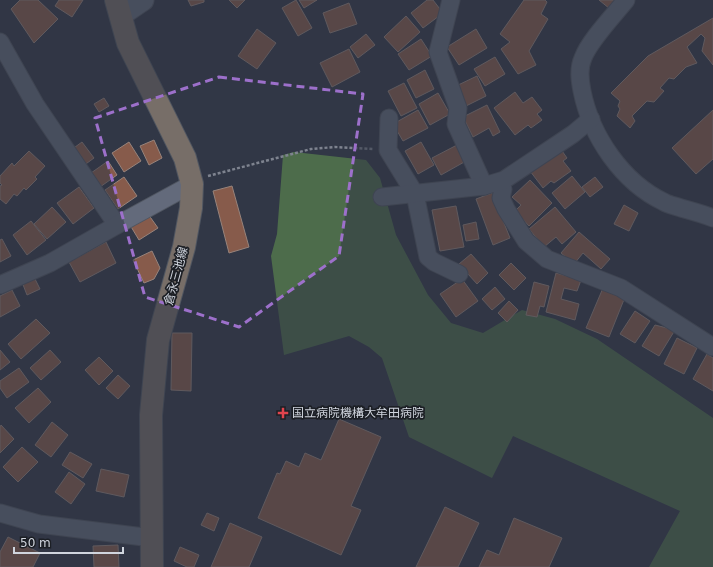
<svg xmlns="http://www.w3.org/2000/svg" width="713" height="567" font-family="'DejaVu Sans','Noto Sans JP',sans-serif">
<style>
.forest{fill:#4d6c4b}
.building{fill:#875b4b;stroke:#97837b}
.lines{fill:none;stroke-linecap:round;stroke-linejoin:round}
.minor-casing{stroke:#505661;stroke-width:19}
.tertiary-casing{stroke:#505661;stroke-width:23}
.secondary-casing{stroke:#505661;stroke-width:24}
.path{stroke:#7e838f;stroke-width:2.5;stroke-dasharray:3 2;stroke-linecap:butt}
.minor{stroke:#636a7b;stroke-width:17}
.tertiary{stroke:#636a7b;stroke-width:21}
.secondary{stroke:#776e68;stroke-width:22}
.marked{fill:none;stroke:#9d70cb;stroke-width:3;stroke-dasharray:8 5;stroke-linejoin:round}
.health-dot{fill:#e0444e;stroke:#1c1f25;stroke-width:1.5}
.labels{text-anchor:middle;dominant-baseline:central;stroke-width:3.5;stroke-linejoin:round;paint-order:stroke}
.street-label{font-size:12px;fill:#d0d5de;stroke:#1c1f25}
.poi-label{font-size:12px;fill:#d0d5de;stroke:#1c1f25;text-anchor:start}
</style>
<rect width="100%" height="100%" fill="#313746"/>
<!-- forest -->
<polygon class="forest" points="294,152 366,160 380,178 396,235 428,295 451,323 483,333 522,310 555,319 597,339 713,418 713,567 649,567 680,511 513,436 492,478 409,437 382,358 369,347 349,336 284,355 271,256 277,234 283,155"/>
<!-- building -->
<g class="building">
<polygon points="20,0 38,0 58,19 34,43 11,9"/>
<polygon points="59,0 83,0 72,17 55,6"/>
<polygon points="188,0 204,0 204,2 191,6"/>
<polygon points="229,0 245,0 237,8"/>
<polygon points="296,0 312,28 298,36 282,8"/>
<polygon points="299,0 317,0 304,8"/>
<polygon points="427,0 433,0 443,13 423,28 411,13"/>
<polygon points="524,0 545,0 547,2 541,14 548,19 529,51 536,65 518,74 501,49 510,42 500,34"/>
<polygon points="599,0 617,0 610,9"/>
<polygon points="349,3 357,24 330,33 323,13"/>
<polygon points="406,16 420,32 398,52 384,37"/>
<polygon points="713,18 713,65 702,51 705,38 701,34 687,47 697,63 686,67 674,79 669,78 660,88 664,91 654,102 647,101 632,116 635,121 630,128 617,116 620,109 618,106 620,101 611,93 648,56"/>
<polygon points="257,29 276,43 257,69 238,56"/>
<polygon points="476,29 487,48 459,65 447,47"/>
<polygon points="366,34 375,45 358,58 350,47"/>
<polygon points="421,39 432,56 409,70 398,54"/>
<polygon points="349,49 360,72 332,87 320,63"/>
<polygon points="495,57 505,74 485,86 474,69"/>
<polygon points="425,70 434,89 416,98 407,80"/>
<polygon points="477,76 486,96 464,107 454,87"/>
<polygon points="404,83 417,108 401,116 388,91"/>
<polygon points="515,92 523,103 532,97 542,110 537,114 542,120 531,128 528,125 515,135 494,108"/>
<polygon points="438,93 450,114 430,125 419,104"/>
<polygon points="104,98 109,106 99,112 94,104"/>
<polygon points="487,105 500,132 493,136 489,128 473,137 463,117"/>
<polygon points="418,110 428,128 403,141 393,124"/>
<polygon points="713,110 713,159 696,174 672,148"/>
<polygon points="154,140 162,158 149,165 140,146"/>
<polygon points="82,142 94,158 83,166 71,150"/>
<polygon points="129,142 141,161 124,172 112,153"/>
<polygon points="421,142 434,165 418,174 405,151"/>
<polygon points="457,145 466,161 441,175 432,158"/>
<polygon points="560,148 567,158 563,161 571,171 554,183 551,181 543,188 530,171"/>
<polygon points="29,151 45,166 35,177 37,179 26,190 24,188 17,196 14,194 6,204 0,199 0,186 2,185 0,183 0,176 12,163 14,166"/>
<polygon points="108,161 117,175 100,187 91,173"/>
<polygon points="572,176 585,192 565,209 552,193"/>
<polygon points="124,177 137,196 118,209 105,190"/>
<polygon points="595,177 603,187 590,197 582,187"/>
<polygon points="530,180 552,203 529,226 515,211 521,205 512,197"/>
<polygon points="232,186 249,247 229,253 213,191"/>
<polygon points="79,187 94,208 73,224 57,203"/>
<polygon points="492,193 510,238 493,245 476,199"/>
<polygon points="624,205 638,213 629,231 614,224"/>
<polygon points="456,206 464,247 440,251 432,210"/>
<polygon points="52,207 66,222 47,239 34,224"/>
<polygon points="555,207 576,232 562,244 556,237 544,247 529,229"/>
<polygon points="148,214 158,228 139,240 130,225"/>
<polygon points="31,221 46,240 27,255 13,235"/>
<polygon points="476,222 479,239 466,241 463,225"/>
<polygon points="579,232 610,259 601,269 583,253 574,264 561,253"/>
<polygon points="2,239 11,256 0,262 0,240"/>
<polygon points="106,242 116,263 80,282 69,262"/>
<polygon points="152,251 160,268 154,279 144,283 133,260"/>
<polygon points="471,254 488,273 477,284 459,264"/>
<polygon points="511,263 526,278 514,290 499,275"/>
<polygon points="556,273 581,280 577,291 564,288 561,299 579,304 575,320 546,312"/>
<polygon points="34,277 40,289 27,295 22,282"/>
<polygon points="462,279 478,301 456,317 440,294"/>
<polygon points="534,282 549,286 544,307 540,306 537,317 526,315"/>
<polygon points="495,287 505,299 492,310 482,299"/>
<polygon points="603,288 625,297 609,337 586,328"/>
<polygon points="12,290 20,306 0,317 0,296"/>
<polygon points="509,301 518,310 507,322 498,313"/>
<polygon points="635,311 650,321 635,343 620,334"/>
<polygon points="36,319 50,333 21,359 8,344"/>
<polygon points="655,325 675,330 659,356 642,346"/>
<polygon points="172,333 192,333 191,391 171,390"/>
<polygon points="677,338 697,348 684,374 664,364"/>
<polygon points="0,350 10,362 0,370"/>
<polygon points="50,350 61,362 41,380 30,368"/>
<polygon points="707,354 713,358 713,391 693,379"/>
<polygon points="99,357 113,371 99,385 85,370"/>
<polygon points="19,368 29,382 7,398 0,388 0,381"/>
<polygon points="118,375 130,386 118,399 106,388"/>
<polygon points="38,388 51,402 29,423 15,408"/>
<polygon points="339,419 381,437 351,506 361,510 341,555 258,518 277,473 280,474 286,461 299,467 305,453 321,460"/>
<polygon points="52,422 68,435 51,457 35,445"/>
<polygon points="1,425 14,439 0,453 0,427"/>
<polygon points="22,447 38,462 18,482 3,467"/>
<polygon points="70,452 92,464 83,478 62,465"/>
<polygon points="101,469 129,475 124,497 96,491"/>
<polygon points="69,472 85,484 71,504 55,492"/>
<polygon points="445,507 479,523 458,567 416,567"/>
<polygon points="207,513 219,518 214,531 201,525"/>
<polygon points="514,518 562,538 549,567 479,567 487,550 499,555"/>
<polygon points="230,523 262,537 249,567 211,567"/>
<polygon points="8,537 40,553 33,567 0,567 0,552"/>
<polygon points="118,545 119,567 94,567 93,546"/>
<polygon points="180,547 199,555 194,567 187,567 174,561"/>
</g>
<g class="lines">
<!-- minor casing -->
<g class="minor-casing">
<g id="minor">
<polyline points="451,0 438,52 458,108 456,124 484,186"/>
<path d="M626,0C614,15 589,41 583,58C578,69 580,81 582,91C591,136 622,182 664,202C669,205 676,206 681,208C692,211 703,214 713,218"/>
<polyline points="0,42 35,104 117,225"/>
<polyline points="389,118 388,150 415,194 428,257 434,262 459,274"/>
<polyline points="503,189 501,198 506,209 526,241 547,259 621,288 713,347"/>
<polyline points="382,197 484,186 504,180 573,134 591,119"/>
<polyline points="0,285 50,263 117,225 192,184"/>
<polyline points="0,513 39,524 152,538"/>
</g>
</g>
<!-- tertiary casing -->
<g class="tertiary-casing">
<polyline id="tertiary" points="121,15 143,0"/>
</g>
<!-- secondary casing -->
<g class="secondary-casing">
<polyline id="secondary" points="116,0 128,43 185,158 192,184 191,208 184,247 158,340 151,415 152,567"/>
</g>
<!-- path -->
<polyline class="path" points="208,176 311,149 335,147 374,149"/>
<!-- minor -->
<use href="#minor" class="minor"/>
<!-- tertiary -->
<use href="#tertiary" class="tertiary"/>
<!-- secondary -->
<use href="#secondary" class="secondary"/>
</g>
<!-- marked area -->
<path d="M0 0H713V567H0ZM219,77L363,94L339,256L239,327L145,297L95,118Z" fill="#313746" fill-opacity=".55" fill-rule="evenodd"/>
<path class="marked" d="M219,77L363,94L339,256L239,327L145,297L95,118Z"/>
<!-- markers -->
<path class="health-dot" d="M281 407h4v4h4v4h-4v4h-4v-4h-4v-4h4z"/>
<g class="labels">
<!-- street labels -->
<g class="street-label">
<text transform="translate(176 276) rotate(-75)">倉永三池線</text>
</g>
<!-- poi labels -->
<g class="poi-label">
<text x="292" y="413">国立病院機構大牟田病院</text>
</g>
</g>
<!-- scale -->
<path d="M14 547v6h109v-6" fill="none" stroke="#d0d5de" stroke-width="2"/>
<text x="20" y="547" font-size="12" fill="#d0d5de" stroke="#1c1f25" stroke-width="3" paint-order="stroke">50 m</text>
</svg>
